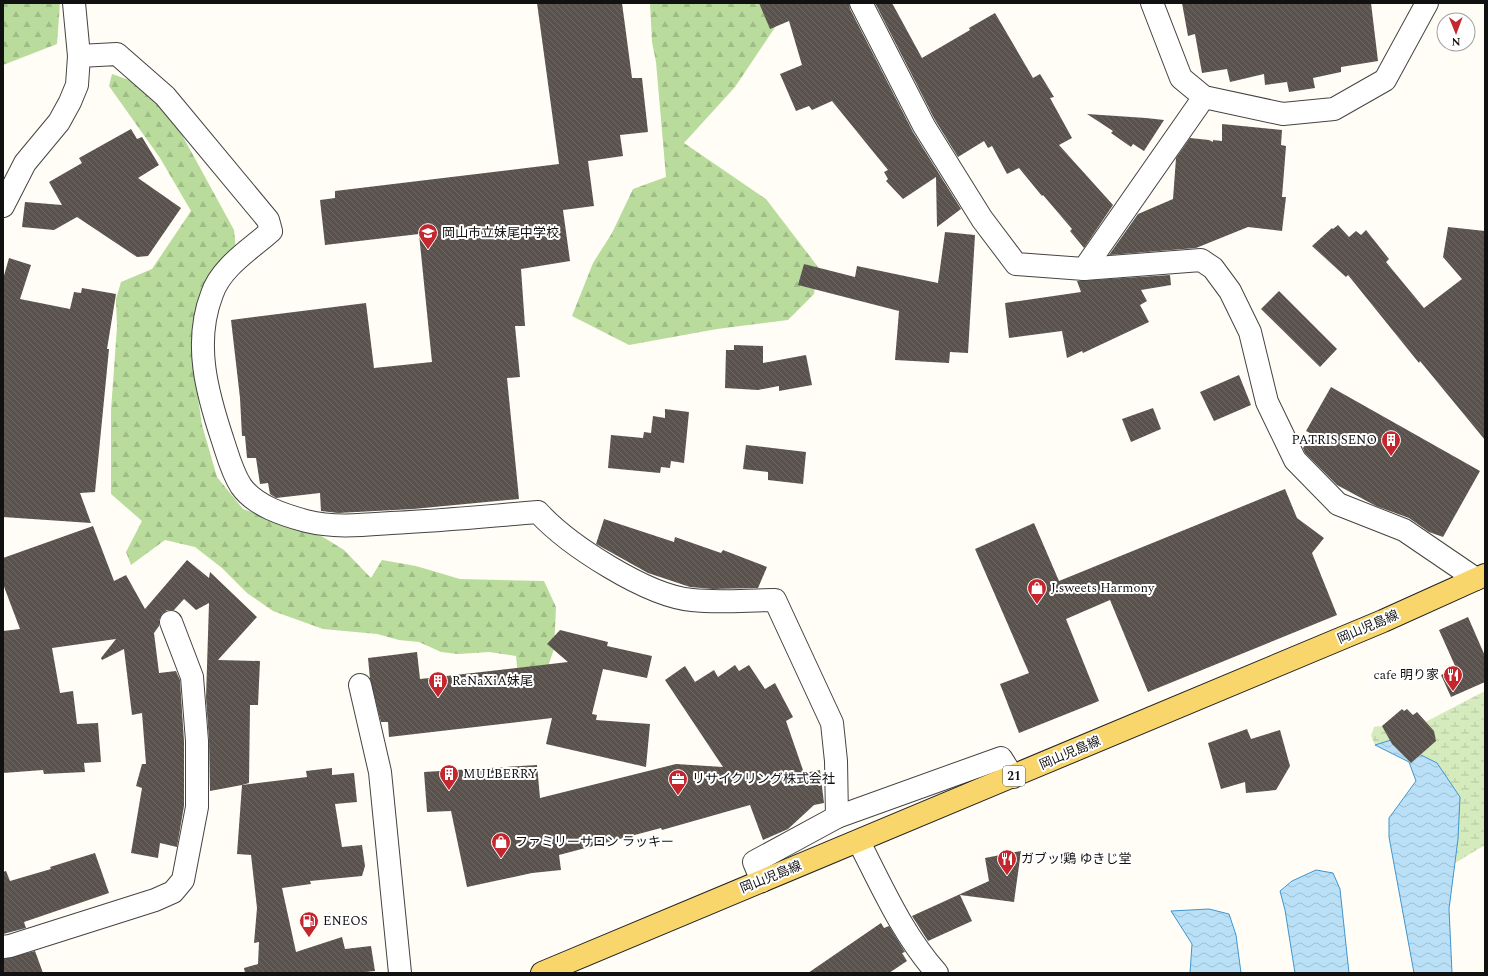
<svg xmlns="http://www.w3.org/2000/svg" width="1488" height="976" font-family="Spectral,'Noto Sans JP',serif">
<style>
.forest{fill:url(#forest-firs)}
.wetland{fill:url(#wetland-marsh)}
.water{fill:url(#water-waves);stroke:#3f96cf}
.building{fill:url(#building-back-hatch)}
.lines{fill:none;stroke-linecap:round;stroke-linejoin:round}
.minor-casing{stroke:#444;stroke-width:24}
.primary-casing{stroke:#222;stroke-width:24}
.minor{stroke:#fff;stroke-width:22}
.primary{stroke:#f9d66b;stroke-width:22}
.labels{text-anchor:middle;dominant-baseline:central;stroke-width:4;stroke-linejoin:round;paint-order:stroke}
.shield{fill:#fff;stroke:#585858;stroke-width:1}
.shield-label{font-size:12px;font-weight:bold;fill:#111}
.poi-label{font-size:13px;fill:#111;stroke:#fff;text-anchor:start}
.street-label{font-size:13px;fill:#111;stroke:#fff}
</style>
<defs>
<pattern id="forest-firs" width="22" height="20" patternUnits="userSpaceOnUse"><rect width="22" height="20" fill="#b9dc9c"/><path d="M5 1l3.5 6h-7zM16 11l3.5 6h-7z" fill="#9ebc85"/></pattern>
<pattern id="wetland-marsh" width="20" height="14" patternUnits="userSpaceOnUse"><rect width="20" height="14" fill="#d5ebbd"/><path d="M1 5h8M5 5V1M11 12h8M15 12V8" fill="none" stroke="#b6c8a1"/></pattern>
<pattern id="water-waves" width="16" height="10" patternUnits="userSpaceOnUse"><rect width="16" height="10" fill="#b9e0f7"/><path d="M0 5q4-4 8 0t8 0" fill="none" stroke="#9ebfd3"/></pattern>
<pattern id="building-back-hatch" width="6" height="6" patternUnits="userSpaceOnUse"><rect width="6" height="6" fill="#5a524d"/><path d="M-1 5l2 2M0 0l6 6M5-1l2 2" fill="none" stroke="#6d6662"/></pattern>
</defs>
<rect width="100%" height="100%" fill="#fffdf5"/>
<!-- forest -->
<g class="forest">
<polygon points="3,3 60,3 57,44 3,65"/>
<polygon points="650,3 780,3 786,11 735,87 684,143 766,199 818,267 814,294 788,320 717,329 629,345 572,316 593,263 612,233 633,189 666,177 656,62 652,42"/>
<polygon points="112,74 129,80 159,103 181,133 234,230 236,250 197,318 193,364 202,425 217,477 243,509 323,537 344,550 371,578 382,560 416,566 460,579 544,581 556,607 554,649 539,692 518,677 516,656 489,652 458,654 441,652 419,642 399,640 377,634 323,629 273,611 247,593 222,568 195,547 165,540 131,565 126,552 142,521 111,494 111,410 117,327 116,299 121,282 152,269 191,211 160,158 109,86"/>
</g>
<!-- wetland -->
<polygon class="wetland" points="1485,691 1485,845 1455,863 1460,797 1437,763 1391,740 1375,745 1371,736 1374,727 1383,726 1408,731"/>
<!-- water -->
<g class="water">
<polygon points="1391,740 1437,763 1460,797 1458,839 1449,909 1452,973 1414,973 1389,837 1389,818 1416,781 1409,762 1375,745"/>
<polygon points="1316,870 1333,873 1340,889 1349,973 1295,973 1285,910 1280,891 1292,881"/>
<polygon points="1209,909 1229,914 1236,935 1241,973 1190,973 1192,944 1171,911"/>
</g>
<!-- building -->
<g class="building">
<polygon points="537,3 622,3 632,78 642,78 648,132 620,135 623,156 588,161 594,206 563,210 570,261 521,269 525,326 515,326 520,377 507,378 519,499 413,509 338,513 321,511 320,493 276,498 270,494 268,483 260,484 256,458 247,458 245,436 242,436 240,398 231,320 366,303 374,368 432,362 419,234 325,245 320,200 335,198 335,191 559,164"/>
<polygon points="759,3 849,3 850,9 913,132 961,209 937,227 936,177 903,199 886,181 888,179 884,172 888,170 832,101 812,110 809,106 796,111 780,74 802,65 789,21 770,29"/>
<polygon points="875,3 892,3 922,58 970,30 969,28 995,13 1033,78 1040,74 1054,97 1050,98 1072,138 1059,145 1113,205 1084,248 1070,231 1072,229 1043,195 1042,196 1019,168 1007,174 992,146 988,148 984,141 958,157 935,120"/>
<polygon points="1182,3 1371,3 1378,61 1341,67 1341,72 1313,78 1315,88 1289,92 1287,82 1265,85 1264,74 1230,82 1227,69 1202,73 1195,34 1188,36"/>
<polygon points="1087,114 1146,118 1164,120 1144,151 1133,144 1131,147 1111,133 1113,131"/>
<polygon points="1222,124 1282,130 1281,145 1286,146 1282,197 1286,197 1282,231 1248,227 1196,248 1109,255 1138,214 1173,199 1176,158 1190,138 1209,140 1213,142 1213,140 1222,141"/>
<polygon points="131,129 137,139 142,137 159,165 138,178 181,208 148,256 137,257 77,217 54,230 22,227 25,202 62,205 49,182 82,163 79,158"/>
<polygon points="1338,225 1349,237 1356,231 1361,235 1366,230 1389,259 1386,262 1424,308 1462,279 1443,257 1448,227 1485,231 1485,440 1420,361 1419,363 1348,275 1346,277 1312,246 1332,228 1333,229"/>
<polygon points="945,232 975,235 968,353 950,352 949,363 895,360 899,311 798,285 804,264 855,277 857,266 938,283"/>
<polygon points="9,258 31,265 20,299 70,309 74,292 81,293 82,288 116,294 107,349 109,349 95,492 80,493 91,523 3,517 3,279"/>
<polygon points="1170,275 1171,285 1141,290 1147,301 1140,305 1149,322 1083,353 1082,351 1067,358 1062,331 1009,338 1005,303 1081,292 1077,281"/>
<polygon points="1279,291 1337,349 1320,367 1261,309"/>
<polygon points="734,345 763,346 763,363 806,355 812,385 779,391 779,386 758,390 725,388 726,350 734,350"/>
<polygon points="1239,375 1251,405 1214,421 1200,392"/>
<polygon points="1331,387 1480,471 1443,537 1429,532 1409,518 1376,506 1337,485 1305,453 1303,448 1312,434 1306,431"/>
<polygon points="1153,408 1161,429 1131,442 1122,419"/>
<polygon points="665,409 689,412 684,463 671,461 670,468 661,467 660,473 608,468 611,435 643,438 644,432 651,433 653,416 665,418"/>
<polygon points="746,445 806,452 803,484 768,480 768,472 743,469"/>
<polygon points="1285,489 1297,518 1324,538 1312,553 1337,615 1148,692 1110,600 1066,619 1099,701 1019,733 1000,684 1029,673 975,549 1034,523 1059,581"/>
<polygon points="604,519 674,542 675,537 721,553 723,550 767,567 758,588 713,589 690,587 648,573 596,544"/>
<polygon points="93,526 114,581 126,575 145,609 187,560 209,578 210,572 257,617 218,660 260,661 258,705 250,705 249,783 242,785 307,777 306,771 332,768 332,775 354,773 357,802 335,804 342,847 362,845 365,866 362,876 310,881 311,884 282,888 296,952 342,937 345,949 371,946 375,971 356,973 245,973 244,968 258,964 259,942 254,943 257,908 251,855 237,854 242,785 210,791 209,740 206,698 209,603 196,610 184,599 174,610 167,610 162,614 159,620 159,626 154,633 159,673 176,671 180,680 184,741 184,806 177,847 160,843 158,858 131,853 142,788 136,786 142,764 146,764 142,713 132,715 124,649 102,660 101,658 116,639 52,648 60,693 73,691 77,724 98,723 101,762 84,763 85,772 44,774 43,770 3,773 3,631 20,629 3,584 3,558"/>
<polygon points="1468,617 1485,656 1485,682 1451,697 1441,675 1456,668 1439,630"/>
<polygon points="560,630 608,642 607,646 652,656 647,678 603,669 592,714 597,715 596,720 650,724 646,767 546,744 552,718 389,737 388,722 381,722 370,679 368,658 417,652 420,679 568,662 547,644"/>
<polygon points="735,665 739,671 749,665 765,689 775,683 793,717 786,721 804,773 820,770 824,803 814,805 788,829 763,840 750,805 662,830 661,828 559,855 561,870 532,873 467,887 451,811 427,812 424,772 537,765 540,798 676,764 723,767 665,680 685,666 695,682 714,670 718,677"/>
<polygon points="1402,709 1404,711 1407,709 1413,715 1417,712 1434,731 1436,741 1411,763 1392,744 1382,726"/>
<polygon points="1247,729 1251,739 1280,730 1290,766 1276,790 1246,793 1245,782 1221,789 1208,743"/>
<polygon points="1021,851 1014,902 960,895 972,921 928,941 912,916 989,881 985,858"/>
<polygon points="95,853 109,893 24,922 26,928 3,934 3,872 6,871 10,881 51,869 50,867"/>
<polygon points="881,923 884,928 889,926 905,952 902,953 907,961 889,973 808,973"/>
<polygon points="35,951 43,973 3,973 3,959"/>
</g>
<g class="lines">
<!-- minor casing -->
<g class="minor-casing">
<g id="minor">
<polyline points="861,3 924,126 982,219 1016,264 1084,269 1201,260 1213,268 1230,291 1250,332 1267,402 1295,460 1338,504 1404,530 1476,579"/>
<polyline points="1152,3 1181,78 1204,97 1283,114 1334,109 1385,80 1427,3"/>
<path d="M79,56L117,54L165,96L268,220L271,231C251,249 221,267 212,294C193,343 207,393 223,441C228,456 232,472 241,486C255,506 284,515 306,521C334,528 363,525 391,523C440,521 489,516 538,512C568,545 647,596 692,600C719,603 748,600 775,600L832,723L836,761L837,817L754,862L762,881"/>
<polyline points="3,206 25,163 59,122 70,102 77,85 79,56 74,3"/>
<polyline points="1084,269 1204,97"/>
<polyline points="360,685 380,772 400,973"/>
<polyline points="837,817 1001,758 1013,777"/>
<path d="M859,842C882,887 903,935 937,973"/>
<polyline points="3,947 10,946 155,900 173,892 183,880 197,807 197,741 192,677 171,622"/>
</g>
</g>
<!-- primary casing -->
<g class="primary-casing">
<polyline id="primary" points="542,973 1383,621 1485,575"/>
</g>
<!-- minor -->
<use href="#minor" class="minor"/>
<!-- primary -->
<use href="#primary" class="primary"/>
</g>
<!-- icons -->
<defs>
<g id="school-pin" transform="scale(1)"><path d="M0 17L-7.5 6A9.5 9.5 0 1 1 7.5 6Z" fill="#c4262e" stroke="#fff"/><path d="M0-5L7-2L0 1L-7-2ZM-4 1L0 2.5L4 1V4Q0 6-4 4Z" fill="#fff"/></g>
<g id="building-pin" transform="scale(1)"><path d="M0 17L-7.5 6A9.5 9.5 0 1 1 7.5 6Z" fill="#c4262e" stroke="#fff"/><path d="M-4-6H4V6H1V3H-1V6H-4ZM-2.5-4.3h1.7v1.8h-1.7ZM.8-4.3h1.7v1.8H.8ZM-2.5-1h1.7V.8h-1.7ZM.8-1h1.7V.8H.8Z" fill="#fff"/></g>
<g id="shop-pin" transform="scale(1)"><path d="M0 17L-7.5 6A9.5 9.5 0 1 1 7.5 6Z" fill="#c4262e" stroke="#fff"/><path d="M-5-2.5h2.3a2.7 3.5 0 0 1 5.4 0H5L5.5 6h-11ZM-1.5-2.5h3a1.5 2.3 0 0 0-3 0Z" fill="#fff"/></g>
<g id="restaurant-pin" transform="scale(1)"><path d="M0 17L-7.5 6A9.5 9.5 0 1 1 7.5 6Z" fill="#c4262e" stroke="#fff"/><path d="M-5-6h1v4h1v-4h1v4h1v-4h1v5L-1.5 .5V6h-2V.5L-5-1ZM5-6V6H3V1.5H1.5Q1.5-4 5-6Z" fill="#fff"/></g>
<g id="office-pin" transform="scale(1)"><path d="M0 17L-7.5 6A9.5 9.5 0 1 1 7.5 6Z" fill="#c4262e" stroke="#fff"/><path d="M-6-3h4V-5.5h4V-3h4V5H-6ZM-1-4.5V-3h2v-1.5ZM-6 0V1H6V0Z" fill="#fff"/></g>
<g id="fuel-pin" transform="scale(1)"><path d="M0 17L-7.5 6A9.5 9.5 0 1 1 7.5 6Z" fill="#c4262e" stroke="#fff"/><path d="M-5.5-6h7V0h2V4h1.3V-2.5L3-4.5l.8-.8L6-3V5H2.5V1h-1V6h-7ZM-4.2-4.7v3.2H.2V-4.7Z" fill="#fff"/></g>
</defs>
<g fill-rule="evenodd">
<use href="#school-pin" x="428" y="233"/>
<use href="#building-pin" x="1391" y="440"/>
<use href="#shop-pin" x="1037" y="588"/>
<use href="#restaurant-pin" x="1453" y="675"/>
<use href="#building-pin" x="438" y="681"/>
<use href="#building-pin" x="449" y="774"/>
<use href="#office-pin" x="678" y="779"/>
<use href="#shop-pin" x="501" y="842"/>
<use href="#restaurant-pin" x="1007" y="859"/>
<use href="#fuel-pin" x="309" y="921"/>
</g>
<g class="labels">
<!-- shield labels -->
<rect class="shield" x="1003" y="766" width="22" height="20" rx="3"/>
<g class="shield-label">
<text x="1014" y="776">21</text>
</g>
<!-- poi labels -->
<g class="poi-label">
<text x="442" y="233">岡山市立妹尾中学校</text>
<text x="1377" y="440" text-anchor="end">PATRIS SENO</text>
<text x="1051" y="588">J.sweets Harmony</text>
<text x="1439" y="675" text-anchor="end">cafe 明り家</text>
<text x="452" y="681">ReNaXiA妹尾</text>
<text x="463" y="774">MULBERRY</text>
<text x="692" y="779">リサイクリング株式会社</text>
<text x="515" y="842">ファミリーサロン ラッキー</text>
<text x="1021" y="859">ガブッ!鶏 ゆきじ堂</text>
<text x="323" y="921">ENEOS</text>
</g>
<!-- street labels -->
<g class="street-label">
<text transform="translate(1368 627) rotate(-23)">岡山児島線</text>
<text transform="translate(1070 753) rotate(-23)">岡山児島線</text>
<text transform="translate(771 877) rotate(-22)">岡山児島線</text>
</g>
</g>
<!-- border -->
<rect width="1488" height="976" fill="none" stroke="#111111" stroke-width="8"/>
<!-- north arrow -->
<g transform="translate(1456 32) rotate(179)"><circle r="19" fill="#ffffff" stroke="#a0a0a0"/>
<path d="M0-3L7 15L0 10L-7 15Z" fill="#c4262e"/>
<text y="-6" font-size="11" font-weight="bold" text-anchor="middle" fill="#111111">N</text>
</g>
</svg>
